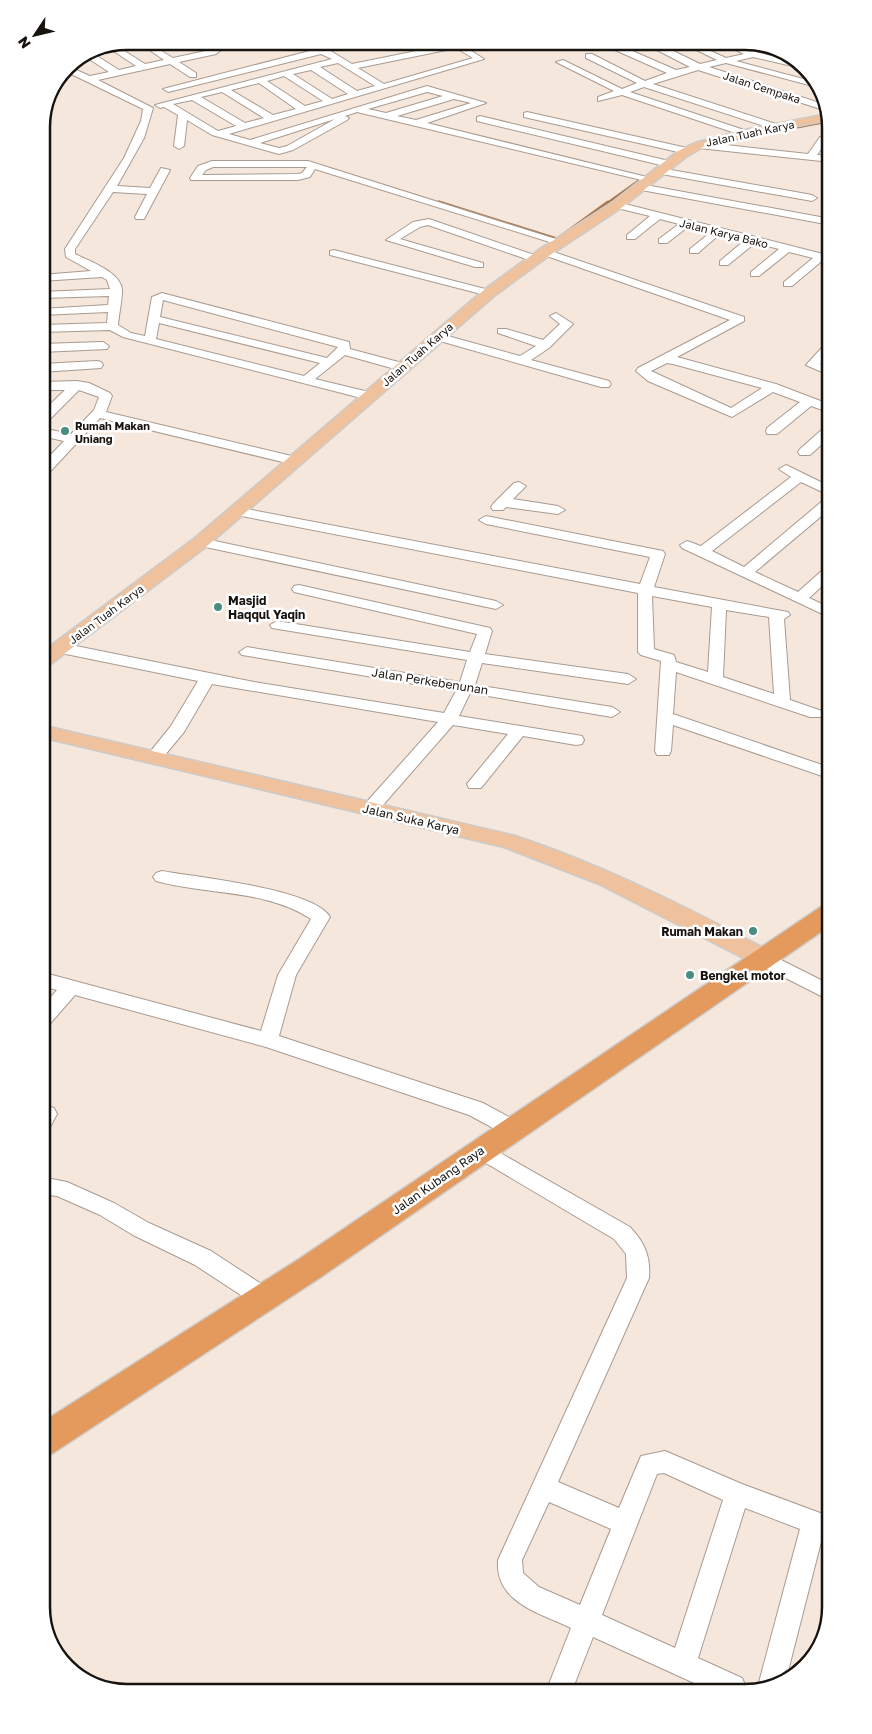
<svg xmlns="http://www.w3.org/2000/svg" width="872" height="1734" font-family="'Golos Text',sans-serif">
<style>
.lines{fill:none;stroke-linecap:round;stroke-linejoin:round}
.stream-far1{stroke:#ab764a;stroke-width:2.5}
.stream{stroke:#ab764a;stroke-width:3}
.minor-casing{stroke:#a89b91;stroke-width:2}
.major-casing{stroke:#cccbca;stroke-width:3}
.highway-casing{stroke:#cccbca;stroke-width:3}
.minor{fill:#fff;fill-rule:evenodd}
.major{fill:#efc29d;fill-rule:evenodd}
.highway{fill:#e49a5c;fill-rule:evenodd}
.poi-dot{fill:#498d82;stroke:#fff;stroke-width:2}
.labels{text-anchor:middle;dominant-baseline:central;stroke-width:5;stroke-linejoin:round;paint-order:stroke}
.far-street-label{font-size:11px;fill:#17130f;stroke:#fff}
.far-poi-label{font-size:11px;font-weight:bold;fill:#17130f;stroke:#fff;text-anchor:start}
.poi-label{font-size:12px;font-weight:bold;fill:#17130f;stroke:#fff;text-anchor:start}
.street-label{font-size:12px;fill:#17130f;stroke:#fff}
.rim{fill:none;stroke:#17130f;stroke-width:2.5}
</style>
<rect width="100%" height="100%" fill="#f5e7dc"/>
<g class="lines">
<!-- stream-far1 -->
<g class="stream-far1">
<polyline points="721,142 830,121"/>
<polyline points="438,202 443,204"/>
<polyline points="606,204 641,179"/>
</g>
<!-- stream -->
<polyline class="stream" points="439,202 557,239 608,202"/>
<!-- minor casing -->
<g class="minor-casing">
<g id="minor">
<polygon points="649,42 655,42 700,64 717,60 680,42 691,42 726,58 744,54 720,42 731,42 756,52 801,64 805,69 753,57 736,61 815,82 820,88 726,63 709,67 826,105 827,111 698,70 653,84 779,125 779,129 773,129 644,87 630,92 747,131 749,133 744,136 622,95 598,101 598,97 614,91 556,62 563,60 622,89 637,83 586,58 586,54 592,54 645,81 667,73 615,50 615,46 621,46 676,70 690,67 649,46"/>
<path d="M451,44H469L465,47L484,59L229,134L250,140L427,86L486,103L427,123L655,179L650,182L357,112L345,116L349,118L347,120L293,150L279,154L212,135L187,120L184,146L179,149L174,146L178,115L164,107L160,108L155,105L332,59L321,54L168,92L163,89L321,48L329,50L352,64ZM456,48L473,58L384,84L358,68ZM338,63L375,86L357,91L320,67ZM311,70L348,94L332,99L293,74ZM284,76L323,101L305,106L267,81ZM259,83L296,109L273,115L231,90ZM222,92L264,118L245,123L201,97ZM427,92L443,96L386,113L368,109ZM454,99L471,103L416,120L397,116ZM192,100L236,126L218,131L173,104ZM335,119L287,146L279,148L260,143Z"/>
<path d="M220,46L222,49L216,54L179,62L196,73V77H190L170,64L98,80L153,108L144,138L117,186L150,188L161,168L170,170L144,219H136L135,217L147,194L113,192L75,249V254C89,261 123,273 122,291C122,301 119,313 118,325L131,333L145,336L152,297L162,293L349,342L350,349L406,364L408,367L402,371L345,355L315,379L373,393L375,396L373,399L369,400L123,337L110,330L41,332V325L107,323L108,312L41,315V309L108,305L109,296L41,298V292L110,289L107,280L102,277L41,281V275L91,271L66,257L65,249L124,158L141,121L143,109L65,71L67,66L90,76L109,72L83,55L89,51L119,70L136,66L109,48L118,47L145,64L164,60L145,47H155L173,58L210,50L212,47ZM163,300L338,347L327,358L160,317ZM159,323L320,363L304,376L156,339Z"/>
<polygon points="527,112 687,148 692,151 687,154 524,117 524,113"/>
<polygon points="480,116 669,161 674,164 669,167 477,121 477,117"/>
<polygon points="831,135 831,141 826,142 817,155 831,156 831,162 699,148 694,145 699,142 808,154 820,137"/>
<path d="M212,161H308L565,242L564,244H556L315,169L310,177L298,180H191L190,178L198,166ZM213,167H307L302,173L298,174L202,175L206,170Z"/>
<polygon points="660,168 812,195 817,198 812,201 656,173 655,171"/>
<polygon points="640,184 831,219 831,225 636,189 635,187"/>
<polygon points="617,202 831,256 831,262 823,260 792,286 784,286 784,282 813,258 789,252 759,276 751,276 751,272 779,249 755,243 728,265 720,265 720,261 745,240 720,234 698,253 690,253 690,249 711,232 689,226 667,243 659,243 659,239 679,224 660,219 635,239 627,239 627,235 650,216 613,207 612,205"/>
<polygon points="429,219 540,257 541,259 540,261 532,261 428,225 420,227 400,239 483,263 483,267 475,267 386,240 413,222"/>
<path d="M545,249L744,317V321L677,357L776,384L831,405V413L811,406L777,434H767L766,431L767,428L800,402L773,392L732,417L648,381L636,371L638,368L730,320L541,254L540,252ZM667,363L673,364L762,388L731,408L651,371Z"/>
<polygon points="334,250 493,291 495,293 489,296 330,255 330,251"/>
<polygon points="556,313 573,324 549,348 531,360 609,381 611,384 609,387 601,387 433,339 431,337 437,333 520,356 536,346 498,333 498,329 506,329 543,340 560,324 550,316"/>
<polygon points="103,342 109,346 107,349 41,352 41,344"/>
<polygon points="827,342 831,342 831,352 820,364 831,368 831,376 806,365"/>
<polygon points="97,361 101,362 103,365 101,368 41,372 41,364"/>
<polygon points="77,381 89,383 110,393 112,396 106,412 300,458 302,461 295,465 100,418 46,476 41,477 41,465 64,441 41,436 41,428 71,434 94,410 99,397 79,390 45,424 41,425 41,413 65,390 41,390 41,382"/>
<polygon points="831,425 831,436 810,455 800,455 798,452 800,449 826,426"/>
<polygon points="786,465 831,487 831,496 801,482 712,551 744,567 826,498 831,497 831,508 755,572 798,592 826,567 831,566 831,578 809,598 831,608 831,618 682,548 680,545 687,541 701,546 791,477 779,469"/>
<polygon points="519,482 526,486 513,499 558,506 565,510 558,514 506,507 503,510 493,510 491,507 493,504 514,483"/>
<polygon points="41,487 48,491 48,499 41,503"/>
<path d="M236,507L640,584L650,557L486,524L479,520L486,516L663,551L665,554L654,587L788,612L790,615L784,619L790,700L822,711L824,714L822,717H810L676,672L673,714L831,768V779L673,725L671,751L669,755H657L655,751L661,661L641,655L638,652V593L231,514L229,511ZM652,596L712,607L708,672L676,662L674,655L654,649ZM726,610L769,617L774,694L723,677Z"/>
<polygon points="201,538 496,601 503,605 496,609 196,545 194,542"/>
<polygon points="299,585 490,628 492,631 485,654 628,674 636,679 628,684 482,663 475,685 612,707 620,712 612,717 470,693 459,716 576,735 582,736 584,740 582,744 576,745 523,736 481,788 469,788 467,784 508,734 453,725 376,813 364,813 362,809 364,805 438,722 212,684 184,732 160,761 148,761 146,757 171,726 198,681 61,653 53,648 61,643 254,682 444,713 456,691 242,655 239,652 247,647 460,682 467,660 272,628 270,625 277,621 470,652 477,634 294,592 292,589 294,586"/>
<polygon points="831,750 831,765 825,764 823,760 825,751"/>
<path d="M162,871C195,877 314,889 330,917L296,975L279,1036L483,1103L520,1123L523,1129L520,1135L513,1137L506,1135L469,1115L266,1047L75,995L48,1026L41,1028V1008L57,990L41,986V972L261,1031L278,975L311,919C266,889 206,895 156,881L153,877L156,873Z"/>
<polygon points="763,951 831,985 831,1001 756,963 754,958 756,953"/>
<polygon points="47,1106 54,1108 57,1114 48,1131 41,1133 41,1108"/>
<path d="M481,1142L630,1227C644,1242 651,1256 649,1278L558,1482L619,1508L641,1456L665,1451L742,1484L831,1517V1542L822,1538L786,1679L777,1686H758L800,1529L745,1508L698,1658L742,1678L746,1687H703L593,1637L573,1688L547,1689L571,1628C540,1613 495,1603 498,1560L627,1278L626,1254L614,1239L474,1156L471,1150L474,1144ZM664,1473L723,1500L675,1648L602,1615L657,1474ZM549,1502L611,1529L580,1605L539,1587L523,1573L522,1560Z"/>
<polygon points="41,1177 67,1182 114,1203 149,1223 211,1251 272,1291 275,1298 272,1305 264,1308 256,1305 195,1265 133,1235 100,1215 57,1196 41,1194"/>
</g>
</g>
<!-- major casing -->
<g class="major-casing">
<g id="major">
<polygon points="828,114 829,120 745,136 703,147 686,157 621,208 550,255 494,296 207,546 48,666 41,667 41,653 195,538 484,290 540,249 613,202 678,151 695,143 740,131"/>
<path d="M41,725L515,836C605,866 688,908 771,952L774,958L771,964L763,966L755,964L599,884L504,847L41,737Z"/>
</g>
</g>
<!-- highway casing -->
<g class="highway-casing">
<polygon id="highway" points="831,903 831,925 321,1277 53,1453 41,1458 41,1423 299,1259 822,906"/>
</g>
<!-- minor -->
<use href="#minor" class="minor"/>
<!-- major -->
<use href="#major" class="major"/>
<!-- highway -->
<use href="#highway" class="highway"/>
</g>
<!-- markers -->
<g class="poi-dot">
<circle cx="65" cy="431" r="5"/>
<circle cx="218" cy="607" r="5"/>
<circle cx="753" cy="931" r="5"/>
<circle cx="690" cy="975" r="5"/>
</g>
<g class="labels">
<!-- far-street labels -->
<g class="far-street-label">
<text transform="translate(762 87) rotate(18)">Jalan Cempaka</text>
<text transform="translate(750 133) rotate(-12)">Jalan Tuah Karya</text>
<text transform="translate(724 233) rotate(14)">Jalan Karya Bako</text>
<text transform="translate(417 354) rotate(-41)">Jalan Tuah Karya</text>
<text transform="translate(106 614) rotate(-37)">Jalan Tuah Karya</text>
</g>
<!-- far-poi labels -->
<g class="far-poi-label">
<text x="75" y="425">Rumah Makan<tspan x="75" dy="13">Uniang</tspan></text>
</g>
<!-- poi labels -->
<g class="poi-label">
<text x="228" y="600">Masjid<tspan x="228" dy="14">Haqqul Yaqin</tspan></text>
<text x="743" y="931" text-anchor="end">Rumah Makan</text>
<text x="700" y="975">Bengkel motor</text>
</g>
<!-- street labels -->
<g class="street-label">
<text transform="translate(430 681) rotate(9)">Jalan Perkebenunan</text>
<text transform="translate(411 819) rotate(13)">Jalan Suka Karya</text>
<text transform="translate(438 1180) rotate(-35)">Jalan Kubang Raya</text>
</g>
</g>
<!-- crop -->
<path d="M0 0H872V1734H0ZM127 50H745A77 77 0 0 1 822 127V1607A77 77 0 0 1 745 1684H127A77 77 0 0 1 50 1607V127A77 77 0 0 1 127 50Z" fill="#fff" fill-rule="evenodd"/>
<path class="rim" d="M127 50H745A77 77 0 0 1 822 127V1607A77 77 0 0 1 745 1684H127A77 77 0 0 1 50 1607V127A77 77 0 0 1 127 50Z"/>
<!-- north arrow -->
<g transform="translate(35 35) rotate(235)" stroke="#ffffff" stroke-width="4" paint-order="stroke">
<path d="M0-4L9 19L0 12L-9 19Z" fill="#17130f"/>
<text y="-8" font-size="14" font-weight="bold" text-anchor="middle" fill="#17130f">N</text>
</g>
</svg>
